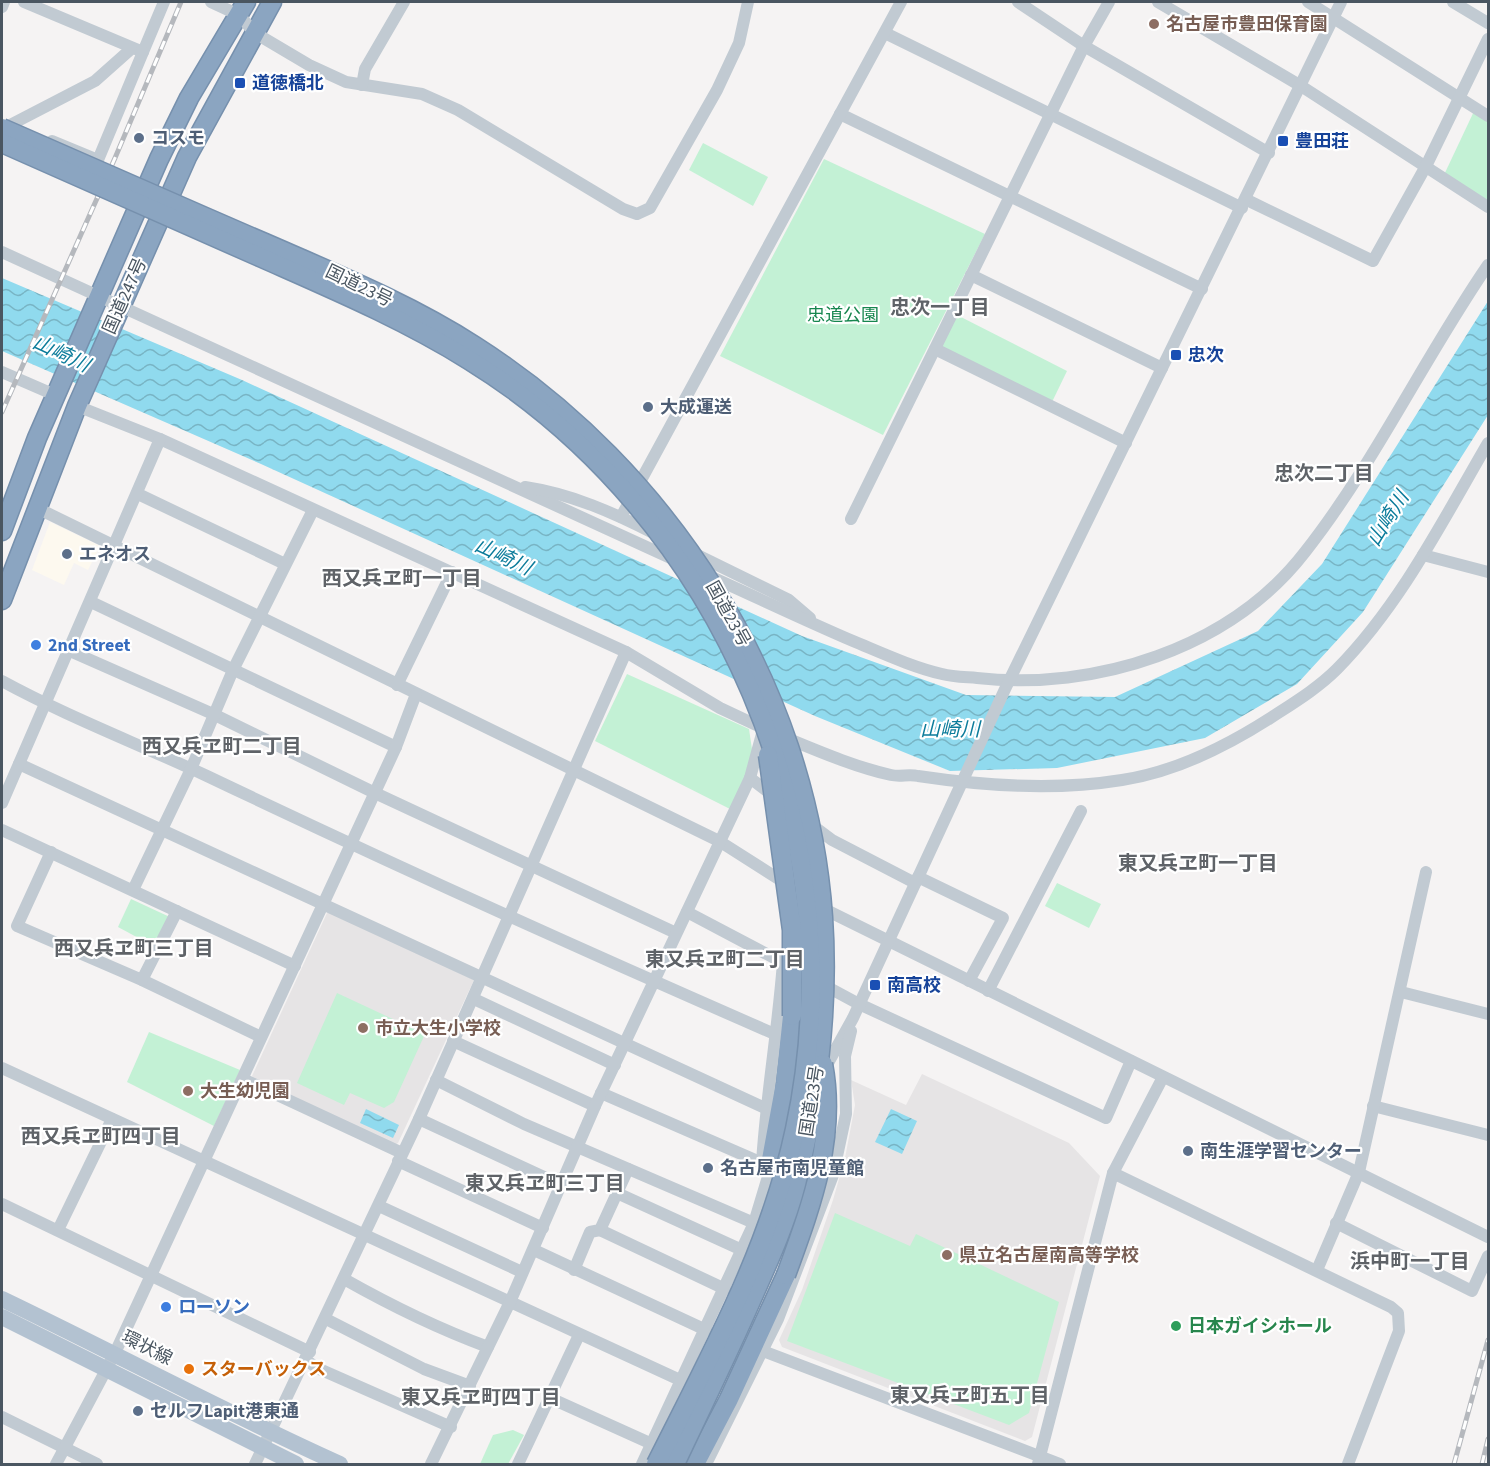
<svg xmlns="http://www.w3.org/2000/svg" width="1490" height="1466" font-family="'Source Sans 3','Noto Sans JP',sans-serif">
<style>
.commercial{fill:#fdf9ef}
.education{fill:#e6e4e5}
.green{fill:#c3f1d5}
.water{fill:url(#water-waves)}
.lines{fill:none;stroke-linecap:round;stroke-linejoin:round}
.highway-casing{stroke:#7690ad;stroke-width:21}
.minor{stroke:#c1cad2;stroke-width:12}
.major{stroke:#b3c2d1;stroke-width:16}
.highway{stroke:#8ba5c1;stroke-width:18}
.rail-casing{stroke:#b5b8bd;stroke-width:5}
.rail{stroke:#fff;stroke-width:3;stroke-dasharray:9;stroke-linecap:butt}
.highway-bridge-casing{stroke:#7690ad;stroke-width:21;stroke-linecap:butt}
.highway-bridge{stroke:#8ba5c1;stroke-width:18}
.education-dot{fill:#8d6e63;stroke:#fff;stroke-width:2}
.transit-dot{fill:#1a4fb4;stroke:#fff;stroke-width:2}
.service-dot{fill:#5c6f8a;stroke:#fff;stroke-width:2}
.shop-dot{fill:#3f7fe0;stroke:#fff;stroke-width:2}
.leisure-dot{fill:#2e9e5b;stroke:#fff;stroke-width:2}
.food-dot{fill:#e8710a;stroke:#fff;stroke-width:2}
.labels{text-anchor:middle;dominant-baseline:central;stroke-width:4.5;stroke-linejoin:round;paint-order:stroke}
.education-label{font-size:18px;font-weight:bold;fill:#785e54;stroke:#fff;text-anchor:start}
.transit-label{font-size:18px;font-weight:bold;fill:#164399;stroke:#fff;text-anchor:start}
.service-label{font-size:18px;font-weight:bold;fill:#4e5e75;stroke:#fff;text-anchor:start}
.street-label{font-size:18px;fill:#4a5661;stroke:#fff}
.park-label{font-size:18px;fill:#17864f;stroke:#fff}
.shop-label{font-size:18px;font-weight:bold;fill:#366cbe;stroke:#fff;text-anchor:start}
.leisure-label{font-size:18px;font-weight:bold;fill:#27864d;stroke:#fff;text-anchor:start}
.food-label{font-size:18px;font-weight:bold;fill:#c56008;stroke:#fff;text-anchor:start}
.neighbourhood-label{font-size:20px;font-weight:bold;fill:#5f6368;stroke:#fff}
.water-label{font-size:20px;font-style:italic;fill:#0c7c9b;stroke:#fff}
</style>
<defs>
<pattern id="water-waves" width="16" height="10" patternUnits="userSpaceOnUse" patternTransform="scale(1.5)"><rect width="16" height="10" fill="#90daee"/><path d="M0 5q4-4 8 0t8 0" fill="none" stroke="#78b4c4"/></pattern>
</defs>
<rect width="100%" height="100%" fill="#f5f3f3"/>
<!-- commercial -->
<polygon class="commercial" points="50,522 100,546 88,570 74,563 64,585 32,570"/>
<!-- education -->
<g class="education">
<polygon points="331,912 474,980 398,1143 394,1145 255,1081 252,1076 327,913"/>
<polygon points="922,1074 1069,1143 1100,1176 1032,1437 1025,1441 782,1347 779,1340 802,1290 833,1200 845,1158 855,1105 851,1080 906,1105"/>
</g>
<!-- green -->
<g class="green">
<polygon points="1476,107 1488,116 1488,207 1443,177"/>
<polygon points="703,143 768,177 753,206 689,170"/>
<polygon points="824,159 985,234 883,435 720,356"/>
<polygon points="957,315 1067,371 1052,402 940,348"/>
<polygon points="627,674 749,729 753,756 732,810 595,741"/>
<polygon points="1057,883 1101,904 1089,928 1045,906"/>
<polygon points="131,899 172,918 157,948 118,927"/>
<polygon points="337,993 425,1034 394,1102 384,1108 350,1093 344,1105 297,1083"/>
<polygon points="149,1032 240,1070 214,1126 127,1082"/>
<polygon points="835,1213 910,1246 916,1234 1059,1302 1029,1413 1009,1425 787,1341"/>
<polygon points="513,1430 524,1435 508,1464 480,1464 493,1435"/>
</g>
<!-- water -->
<g class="water">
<polygon points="2,278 242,380 802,636 966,695 1115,697 1258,631 1322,564 1488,301 1488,415 1363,612 1297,684 1205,738 1057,768 950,771 815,716 261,464 2,351"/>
<polygon points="366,1109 399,1125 393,1138 360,1123"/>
<polygon points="891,1109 917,1121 902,1154 875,1142"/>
</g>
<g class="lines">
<!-- highway casing -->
<g class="highway-casing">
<g id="highway">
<polyline points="2,531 37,438 159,159 189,98 246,2"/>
<polyline points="2,600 77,406 187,157 272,2"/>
<polyline points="770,1165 785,1083 792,1016"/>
<polyline points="695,1464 729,1399 786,1275"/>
</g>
</g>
<!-- minor -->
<g class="minor">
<polyline points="24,2 143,52 164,2"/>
<polyline points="211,2 239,15 255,33 309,65 346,82 422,94 458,110 623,209 637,214 650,208 717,90 739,43 748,2"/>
<polyline points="1018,2 1084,46 1269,153"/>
<polyline points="1158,2 1301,86 1488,207"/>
<polyline points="1308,2 1488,116"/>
<polyline points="1453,2 1488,23"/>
<polyline points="2,7 4,2"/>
<polyline points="885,33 1242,208"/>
<polyline points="362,85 365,69 404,2"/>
<polyline points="840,114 1202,289"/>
<polyline points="12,124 95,81 131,49"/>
<polyline points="52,141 98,160 143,52"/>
<polyline points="1247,200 1373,261 1426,166 1488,39"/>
<polyline points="2,252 675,560"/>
<polyline points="971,275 1162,368"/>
<polyline points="935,349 1126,443"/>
<polyline points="2,372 55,395"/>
<polyline points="77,406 160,439 626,652 720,708 765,729"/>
<path d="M525,487C572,494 614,513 655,534"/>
<polyline points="138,494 285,564"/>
<polyline points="37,508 719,841 788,885"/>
<polyline points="621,517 901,2"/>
<polyline points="851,519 1084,46 1109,2"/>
<polyline points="689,551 789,600 810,618"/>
<polyline points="1423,555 1488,572"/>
<path d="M707,575C756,597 804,620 853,641C882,653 912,667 942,674C953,677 966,677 977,678C1095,691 1230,649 1305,552C1375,463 1424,358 1488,265"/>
<polyline points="91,602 396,747"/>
<polyline points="70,651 213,714 375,793 676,933"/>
<path d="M2,681C68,717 139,744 207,776C396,866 586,952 777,1035"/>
<polyline points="397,685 452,572"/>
<path d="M784,737C818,751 855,767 891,775C900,777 909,774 918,776C985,786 1054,791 1122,780C1175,772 1227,746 1272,717C1295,702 1318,688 1337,669C1401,604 1443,520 1488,443"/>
<polyline points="19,764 765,1108"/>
<polyline points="750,778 775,797"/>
<polyline points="2,803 160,439"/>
<polyline points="808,822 832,840 915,883"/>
<polyline points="2,830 295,966"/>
<polyline points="51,852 17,926 142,980 261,1037"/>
<polyline points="918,877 1003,918 969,981"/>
<polyline points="133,890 191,769 233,670 313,510"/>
<polyline points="820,907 1488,1237"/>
<polyline points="687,912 797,970"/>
<polyline points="142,980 177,911"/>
<polyline points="820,983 859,1004 1106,1118 1131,1061"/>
<polyline points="988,991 1081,811"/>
<polyline points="1401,992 1488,1014"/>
<polyline points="474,999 615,1065"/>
<polyline points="453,1041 595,1106"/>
<polyline points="2,1068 680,1380"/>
<polyline points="823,1072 853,1018 1006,687 1341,2"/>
<polyline points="243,1079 402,1153"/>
<polyline points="436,1080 524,1124 754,1223"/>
<polyline points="601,1093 762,1163"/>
<polyline points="1373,1106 1488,1135"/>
<polyline points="419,1119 559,1184"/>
<polyline points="398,1161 543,1228"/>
<path d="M768,1170L762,1163C766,1096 778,1030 783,962"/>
<polyline points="1113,1173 1391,1307 1398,1313 1399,1331 1348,1464"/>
<polyline points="617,1193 742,1250"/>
<polyline points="2,1204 310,1352"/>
<polyline points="379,1206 522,1272"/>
<polyline points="1336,1223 1472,1291 1488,1256"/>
<polyline points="58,1230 112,1119"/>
<polyline points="600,1230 725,1289"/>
<polyline points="534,1250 706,1330"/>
<polyline points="574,1270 590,1232 600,1230 628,1169"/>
<polyline points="1317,1270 1359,1172 1426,872"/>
<path d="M344,1279C390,1305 439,1329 488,1347"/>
<polyline points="326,1319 424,1369 470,1386"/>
<polyline points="763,1351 1060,1464"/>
<polyline points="306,1360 317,1368 451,1427"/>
<polyline points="550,1398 652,1444"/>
<polyline points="2,1417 97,1464"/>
<polyline points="56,1464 115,1353 396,747 416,694"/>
<polyline points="255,1464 419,1119 626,652"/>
<polyline points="431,1464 510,1302 595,1106 750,778 763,730"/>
<polyline points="518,1464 579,1335"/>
<polyline points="642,1464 754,1223 773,1160"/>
<polyline points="706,1464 778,1319 833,1175 846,1114 845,1056 851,1031"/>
<polyline points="1038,1464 1113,1173 1163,1077"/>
</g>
<!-- major -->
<g class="major">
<path d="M2,1299C115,1353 226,1413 340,1464"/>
<polyline points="2,1317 296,1464"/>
</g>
<!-- highway -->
<use href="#highway" class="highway"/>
<!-- rail casing -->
<g class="rail-casing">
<g id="rail">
<polyline points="2,412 115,158 181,2"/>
<polyline points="1454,1464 1488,1340"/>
<polyline points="1482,1464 1488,1439"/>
</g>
</g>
<!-- rail -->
<use href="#rail" class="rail"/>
<!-- highway-bridge casing -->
<g class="highway-bridge-casing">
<g id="highway-bridge">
<path d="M2,128C89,166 177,205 265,243C336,274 410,304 475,346C669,470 807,685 823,917C829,1006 818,1097 796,1184C785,1227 765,1269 747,1310C724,1362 699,1413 675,1464"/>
<path d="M2,143C88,181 175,219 262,258C332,289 403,319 469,360C725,518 858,835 795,1129C770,1248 710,1356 656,1464"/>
<polyline points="768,755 792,930 792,1016"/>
<path d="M786,1275C811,1206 837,1138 823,1064"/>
</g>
</g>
<!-- highway-bridge -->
<use href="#highway-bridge" class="highway-bridge"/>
</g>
<!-- markers -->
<g class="education-dot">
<circle cx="1154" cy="24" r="6"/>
<circle cx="363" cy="1028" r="6"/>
<circle cx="188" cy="1091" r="6"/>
<circle cx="947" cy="1255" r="6"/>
</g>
<g class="transit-dot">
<rect x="234" y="77" width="12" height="12" rx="3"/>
<rect x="1277" y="135" width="12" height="12" rx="3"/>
<rect x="1170" y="349" width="12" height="12" rx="3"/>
<rect x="869" y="979" width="12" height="12" rx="3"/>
</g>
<g class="service-dot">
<circle cx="139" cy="138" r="6"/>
<circle cx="648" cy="407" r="6"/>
<circle cx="67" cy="554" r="6"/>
<circle cx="1188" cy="1151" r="6"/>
<circle cx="708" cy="1168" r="6"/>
<circle cx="138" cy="1411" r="6"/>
</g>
<g class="shop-dot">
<circle cx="36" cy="645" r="6"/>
<circle cx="166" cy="1307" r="6"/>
</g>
<circle class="leisure-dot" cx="1176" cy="1326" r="6"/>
<circle class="food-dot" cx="189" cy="1369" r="6"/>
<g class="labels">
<!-- education labels -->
<g class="education-label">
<text x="1166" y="24">名古屋市豊田保育園</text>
<text x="375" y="1028">市立大生小学校</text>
<text x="200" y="1091">大生幼児園</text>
<text x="959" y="1255">県立名古屋南高等学校</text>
</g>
<!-- transit labels -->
<g class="transit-label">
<text x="252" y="83">道徳橋北</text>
<text x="1295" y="141">豊田荘</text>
<text x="1188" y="355">忠次</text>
<text x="887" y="985">南高校</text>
</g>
<!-- service labels -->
<g class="service-label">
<text x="151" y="138">コスモ</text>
<text x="660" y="407">大成運送</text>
<text x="79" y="554">エネオス</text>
<text x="1200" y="1151">南生涯学習センター</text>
<text x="720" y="1168">名古屋市南児童館</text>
<text x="150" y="1411">セルフLapit港東通</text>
</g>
<!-- street labels -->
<g class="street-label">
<text transform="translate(359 286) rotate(26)">国道23号</text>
<text transform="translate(125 296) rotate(-66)">国道247号</text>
<text transform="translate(728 614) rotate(61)">国道23号</text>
<text transform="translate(812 1101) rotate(-81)">国道23号</text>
<text transform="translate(147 1348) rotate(27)">環状線</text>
</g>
<!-- park labels -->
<g class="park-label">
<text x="843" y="315">忠道公園</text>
</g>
<!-- shop labels -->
<g class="shop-label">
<text x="48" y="645">2nd Street</text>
<text x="178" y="1307">ローソン</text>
</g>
<!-- leisure labels -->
<g class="leisure-label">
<text x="1188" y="1326">日本ガイシホール</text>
</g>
<!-- food labels -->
<g class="food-label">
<text x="201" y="1369">スターバックス</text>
</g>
<!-- neighbourhood labels -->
<g class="neighbourhood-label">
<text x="940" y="308">忠次一丁目</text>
<text x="1324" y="474">忠次二丁目</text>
<text x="402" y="579">西又兵ヱ町一丁目</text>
<text x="222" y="747">西又兵ヱ町二丁目</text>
<text x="1198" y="864">東又兵ヱ町一丁目</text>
<text x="134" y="949">西又兵ヱ町三丁目</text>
<text x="725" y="960">東又兵ヱ町二丁目</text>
<text x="101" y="1137">西又兵ヱ町四丁目</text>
<text x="545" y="1184">東又兵ヱ町三丁目</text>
<text x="1410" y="1262">浜中町一丁目</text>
<text x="970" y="1396">東又兵ヱ町五丁目</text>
<text x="481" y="1398">東又兵ヱ町四丁目</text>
</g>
<!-- water labels -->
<g class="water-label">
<text transform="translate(61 354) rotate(25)">山崎川</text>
<text transform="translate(1388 519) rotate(-58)">山崎川</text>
<text transform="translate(503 557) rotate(25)">山崎川</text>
<text x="950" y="730">山崎川</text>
</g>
</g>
<!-- border -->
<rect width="1490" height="1466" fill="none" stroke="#4a5661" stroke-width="6"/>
</svg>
